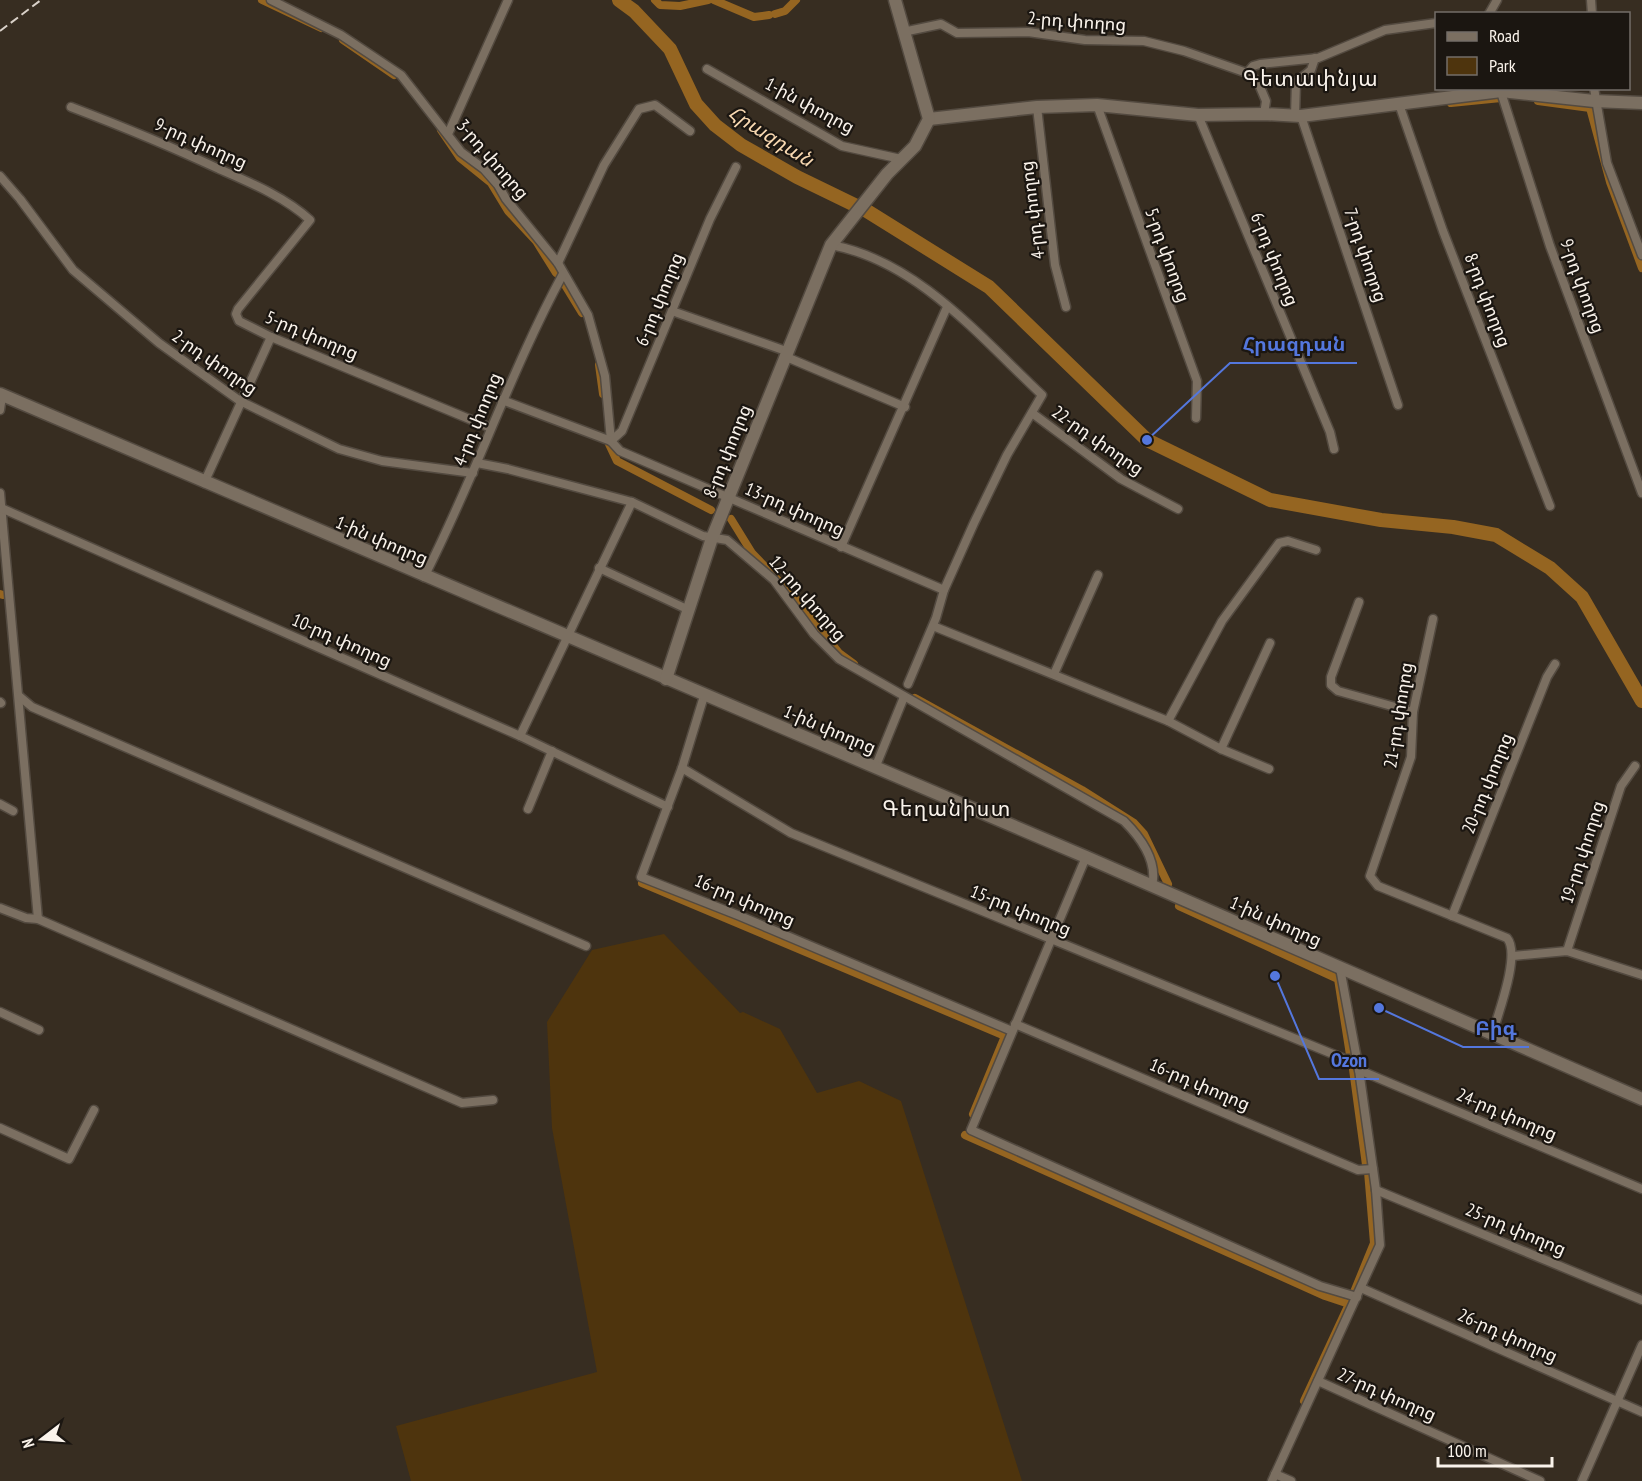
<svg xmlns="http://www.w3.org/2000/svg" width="1642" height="1481" font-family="'PT Sans Narrow','Noto Sans Armenian',sans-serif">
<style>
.green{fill:#4e340d}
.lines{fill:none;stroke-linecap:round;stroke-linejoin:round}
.canal{stroke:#956521;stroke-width:8}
.river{stroke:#956521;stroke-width:14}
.minor-casing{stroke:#534a40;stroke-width:11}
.secondary-casing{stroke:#534a40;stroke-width:15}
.minor{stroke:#7b6f61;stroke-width:8}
.secondary{stroke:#7b6f61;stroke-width:12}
.rail{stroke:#d9d1c9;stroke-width:2;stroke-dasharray:9 4.5;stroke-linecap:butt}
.labels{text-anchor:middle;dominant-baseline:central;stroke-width:4.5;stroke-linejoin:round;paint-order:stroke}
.street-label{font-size:18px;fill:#faf3eb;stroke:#1b1611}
.water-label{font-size:20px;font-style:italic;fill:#f9d9b2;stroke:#1b1611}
.quarter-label{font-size:21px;letter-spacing:1.5px;fill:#faf3eb;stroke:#1b1611}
.leader{fill:none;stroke:#5477dd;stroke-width:2}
.callout-dot{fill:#5477dd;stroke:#1b1611;stroke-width:2}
.callout-label{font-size:20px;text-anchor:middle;font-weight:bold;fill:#5477dd;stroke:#1b1611;stroke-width:4.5;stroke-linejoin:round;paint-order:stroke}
</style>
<rect width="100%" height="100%" fill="#372d21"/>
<!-- green -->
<polygon class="green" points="664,934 740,1013 743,1012 780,1029 817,1093 859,1081 901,1101 1022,1481 411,1481 396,1426 597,1372 552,1128 547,1022 592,950"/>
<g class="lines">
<!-- canal -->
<g class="canal">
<polyline points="262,0 321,28"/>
<polyline points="655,0 660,5 680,6 708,0"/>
<polyline points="714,0 754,17 769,15"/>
<polyline points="775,14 785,11 796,0"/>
<polyline points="343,40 394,75"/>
<polyline points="1538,101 1590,108 1610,182 1642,268"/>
<polyline points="1451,103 1501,98"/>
<polyline points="441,130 460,158 491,183 508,211 536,241 556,273"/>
<polyline points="563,282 582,313"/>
<polyline points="599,365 603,394"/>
<polyline points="609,444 617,461 711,510"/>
<polyline points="731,519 752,553 800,603 839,653 854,664"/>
<polyline points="0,594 3,595"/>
<polyline points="915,698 1082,790 1134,823 1144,834 1168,884"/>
<polyline points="642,883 1005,1036 973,1114"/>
<polyline points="1179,906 1338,979 1350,1055"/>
<polyline points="1352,1062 1366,1165"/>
<polyline points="965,1135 1325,1296 1349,1304"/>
<polyline points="1354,1292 1374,1243 1368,1172"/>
<polyline points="1304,1401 1349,1304"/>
</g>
<!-- river -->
<polyline class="river" points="619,0 634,11 670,49 696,104 715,125 741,145 797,177 867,211 989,287 1147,440 1270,500 1381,520 1453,527 1496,535 1550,568 1582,597 1642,701"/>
<!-- minor casing -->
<g class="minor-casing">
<g id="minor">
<polyline points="271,0 341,35 401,75 461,152 484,169 498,185 506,199 558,263 588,315 595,340 605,376 611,441"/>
<polyline points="1591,0 1592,14"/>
<polyline points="1489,14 1497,0"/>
<polyline points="903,32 941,24 957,33 1028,32 1085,40 1144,41 1184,51 1247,73 1258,82 1266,101 1264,114"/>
<polyline points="707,69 842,146 901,159"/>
<polyline points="1247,73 1253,66 1260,64 1318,58 1385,30 1436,23"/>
<polyline points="1594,88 1607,163 1642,255"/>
<polyline points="1500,89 1550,246 1642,493"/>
<polyline points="1399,104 1443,231 1550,506"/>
<polyline points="1097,105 1197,381 1196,418"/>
<path d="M71,107C121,126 170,146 219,169C251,183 285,197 310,220L238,309L236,314L239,321L271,337L491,428"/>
<polyline points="1037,107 1055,265 1066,307"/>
<polyline points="1198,115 1330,432 1334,449"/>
<polyline points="1295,116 1296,82 1311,70 1315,58"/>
<polyline points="1301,116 1398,405"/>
<polyline points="448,134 508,0"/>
<polyline points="0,176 20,199 73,270 159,343 240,401 339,449 382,461 473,473"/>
<path d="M831,245C918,261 981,338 1042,395L1007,455L974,523L944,590L936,618L908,684"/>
<polyline points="558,263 604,165 639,109 655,105 690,131"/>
<polyline points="672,311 786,351"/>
<polyline points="784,356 905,407"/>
<polyline points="502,400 611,441 620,451 641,460 944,590"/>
<polyline points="0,410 2,396"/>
<polyline points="1032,413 1121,479 1178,509"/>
<polyline points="611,441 622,431 710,219 736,167"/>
<path d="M477,463L508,469L632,502L703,536L727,540L774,580L814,634L839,659L1124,821C1141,838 1158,861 1152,886"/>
<polyline points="204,483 271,337"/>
<polyline points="0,493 38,919"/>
<polyline points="1,508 520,736 668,807"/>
<polyline points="841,547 947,307"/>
<polyline points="599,568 689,610"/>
<path d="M424,577C475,478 510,372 563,274"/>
<polyline points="1359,602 1331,677 1331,685 1338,691 1413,712"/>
<path d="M1433,619L1413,712L1411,757L1370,876L1378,886L1507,938C1521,954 1498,1014 1492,1035"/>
<polyline points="933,626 1168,721 1221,749 1269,769"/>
<polyline points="1054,674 1098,575"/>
<polyline points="19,696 32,707 586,946"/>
<polyline points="704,696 682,768 641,877 740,916 1012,1031"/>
<polyline points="0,702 1,703"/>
<polyline points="1168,721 1222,621 1279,543 1288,541 1316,550"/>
<polyline points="520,736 632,502"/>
<polyline points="1221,749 1270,643"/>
<polyline points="682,768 791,833 1345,1059 1357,1059"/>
<polyline points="875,768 904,697"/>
<polyline points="0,804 13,811"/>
<polyline points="528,809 552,751"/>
<polyline points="1086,857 971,1130 1320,1286 1357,1297"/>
<polyline points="0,908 26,918 38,919 462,1103 493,1100"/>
<polyline points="1452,916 1547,677 1555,664"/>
<polyline points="1567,951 1621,786 1635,766"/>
<polyline points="1513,956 1567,951 1642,975"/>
<polyline points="0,1012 39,1030"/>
<polyline points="1015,1024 1358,1170 1373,1169"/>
<polyline points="1359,1070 1642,1189"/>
<polyline points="0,1128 69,1159 94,1110"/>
<polyline points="1376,1190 1642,1300"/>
<polyline points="1361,1288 1642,1412"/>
<polyline points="1318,1381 1540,1481"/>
<polyline points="1275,1474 1291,1481"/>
<polyline points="1272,1481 1380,1245 1376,1190 1359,1070 1340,968"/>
<polyline points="1582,1481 1642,1345"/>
</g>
</g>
<!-- secondary casing -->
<g class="secondary-casing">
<g id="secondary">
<polyline points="929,119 1037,107 1097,105 1198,115 1264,114 1301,116 1501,91 1594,101 1642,103"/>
<polyline points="0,394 1086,857 1642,1099"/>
<polyline points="666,679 712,538 831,245 887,174 915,146 929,119 895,0"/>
</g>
</g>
<!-- minor -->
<use href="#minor" class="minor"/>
<!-- secondary -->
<use href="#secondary" class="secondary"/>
<!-- rail -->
<polyline class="rail" points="0,31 41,0"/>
</g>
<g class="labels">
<!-- street labels -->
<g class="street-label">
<text transform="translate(1077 21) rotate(4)">2-րդ փողոց</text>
<text transform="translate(810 105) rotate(28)">1-ին փողոց</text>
<text transform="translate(201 143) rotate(24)">9-րդ փողոց</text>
<text transform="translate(493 159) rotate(49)">3-րդ փողոց</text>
<text transform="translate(1032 210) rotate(-97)">4-րդ փողոց</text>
<text transform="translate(1168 255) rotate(70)">5-րդ փողոց</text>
<text transform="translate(1366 255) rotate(71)">7-րդ փողոց</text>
<text transform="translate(1275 259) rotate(68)">6-րդ փողոց</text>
<text transform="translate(1583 286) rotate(70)">9-րդ փողոց</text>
<text transform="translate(659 299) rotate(-68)">6-րդ փողոց</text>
<text transform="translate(1488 300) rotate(69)">8-րդ փողոց</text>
<text transform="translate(312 335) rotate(23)">5-րդ փողոց</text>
<text transform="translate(215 362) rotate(35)">2-րդ փողոց</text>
<text transform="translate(477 419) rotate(-68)">4-րդ փողոց</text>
<text transform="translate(1098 440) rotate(35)">22-րդ փողոց</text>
<text transform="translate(727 451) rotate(-68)">8-րդ փողոց</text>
<text transform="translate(795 509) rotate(24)">13-րդ փողոց</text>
<text transform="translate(382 540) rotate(23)">1-ին փողոց</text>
<text transform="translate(808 598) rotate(49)">12-րդ փողոց</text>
<text transform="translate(342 640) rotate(24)">10-րդ փողոց</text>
<text transform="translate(1398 715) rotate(-81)">21-րդ փողոց</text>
<text transform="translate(830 729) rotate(23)">1-ին փողոց</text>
<text transform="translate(1487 783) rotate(-68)">20-րդ փողոց</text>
<text transform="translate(1582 852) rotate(-72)">19-րդ փողոց</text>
<text transform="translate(745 900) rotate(23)">16-րդ փողոց</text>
<text transform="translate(1021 910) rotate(22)">15-րդ փողոց</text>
<text transform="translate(1276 921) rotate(24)">1-ին փողոց</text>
<text transform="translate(1200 1084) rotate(23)">16-րդ փողոց</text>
<text transform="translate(1507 1114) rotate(23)">24-րդ փողոց</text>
<text transform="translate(1516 1229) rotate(23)">25-րդ փողոց</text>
<text transform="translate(1508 1335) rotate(24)">26-րդ փողոց</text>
<text transform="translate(1387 1394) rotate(24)">27-րդ փողոց</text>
</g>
<!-- water labels -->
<g class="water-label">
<text transform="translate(771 136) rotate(32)">Հրազդան</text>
</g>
<!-- quarter labels -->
<g class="quarter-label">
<text x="1311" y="78">Գետափնյա</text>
<text x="947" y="808">Գեղանիստ</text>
</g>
</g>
<!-- callouts -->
<path class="leader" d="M1147 440L1230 363H1357M1379 1008L1463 1047H1529M1275 976L1319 1079H1379"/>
<g class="callout-dot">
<circle cx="1147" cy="440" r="6"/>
<circle cx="1379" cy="1008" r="6"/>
<circle cx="1275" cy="976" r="6"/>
</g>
<g class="callout-label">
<text x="1294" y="351">Հրազդան</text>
<text x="1496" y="1035">Բիգ</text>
<text x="1349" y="1067">Ozon</text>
</g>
<!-- legend -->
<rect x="1435" y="12" width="195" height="78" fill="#1b1611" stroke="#746e68" stroke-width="1.5"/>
<rect x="1447" y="32" width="30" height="9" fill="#7b6f61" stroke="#746e68" stroke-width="1.5"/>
<text x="1489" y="42" font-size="18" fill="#faf3eb">Road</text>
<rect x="1447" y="57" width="30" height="18" fill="#4e340d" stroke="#746e68" stroke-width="1.5"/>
<text x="1489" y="72" font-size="18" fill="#faf3eb">Park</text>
<!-- north arrow -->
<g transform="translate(42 1439) rotate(253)" stroke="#1b1611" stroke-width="4.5" paint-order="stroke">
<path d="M0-4.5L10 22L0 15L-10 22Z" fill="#faf3eb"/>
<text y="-9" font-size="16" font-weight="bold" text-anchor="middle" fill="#faf3eb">N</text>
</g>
<!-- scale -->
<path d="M1438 1457v9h114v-9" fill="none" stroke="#faf3eb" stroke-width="3"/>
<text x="1447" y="1457" font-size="18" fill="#faf3eb" stroke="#1b1611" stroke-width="4.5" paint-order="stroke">100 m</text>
</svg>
